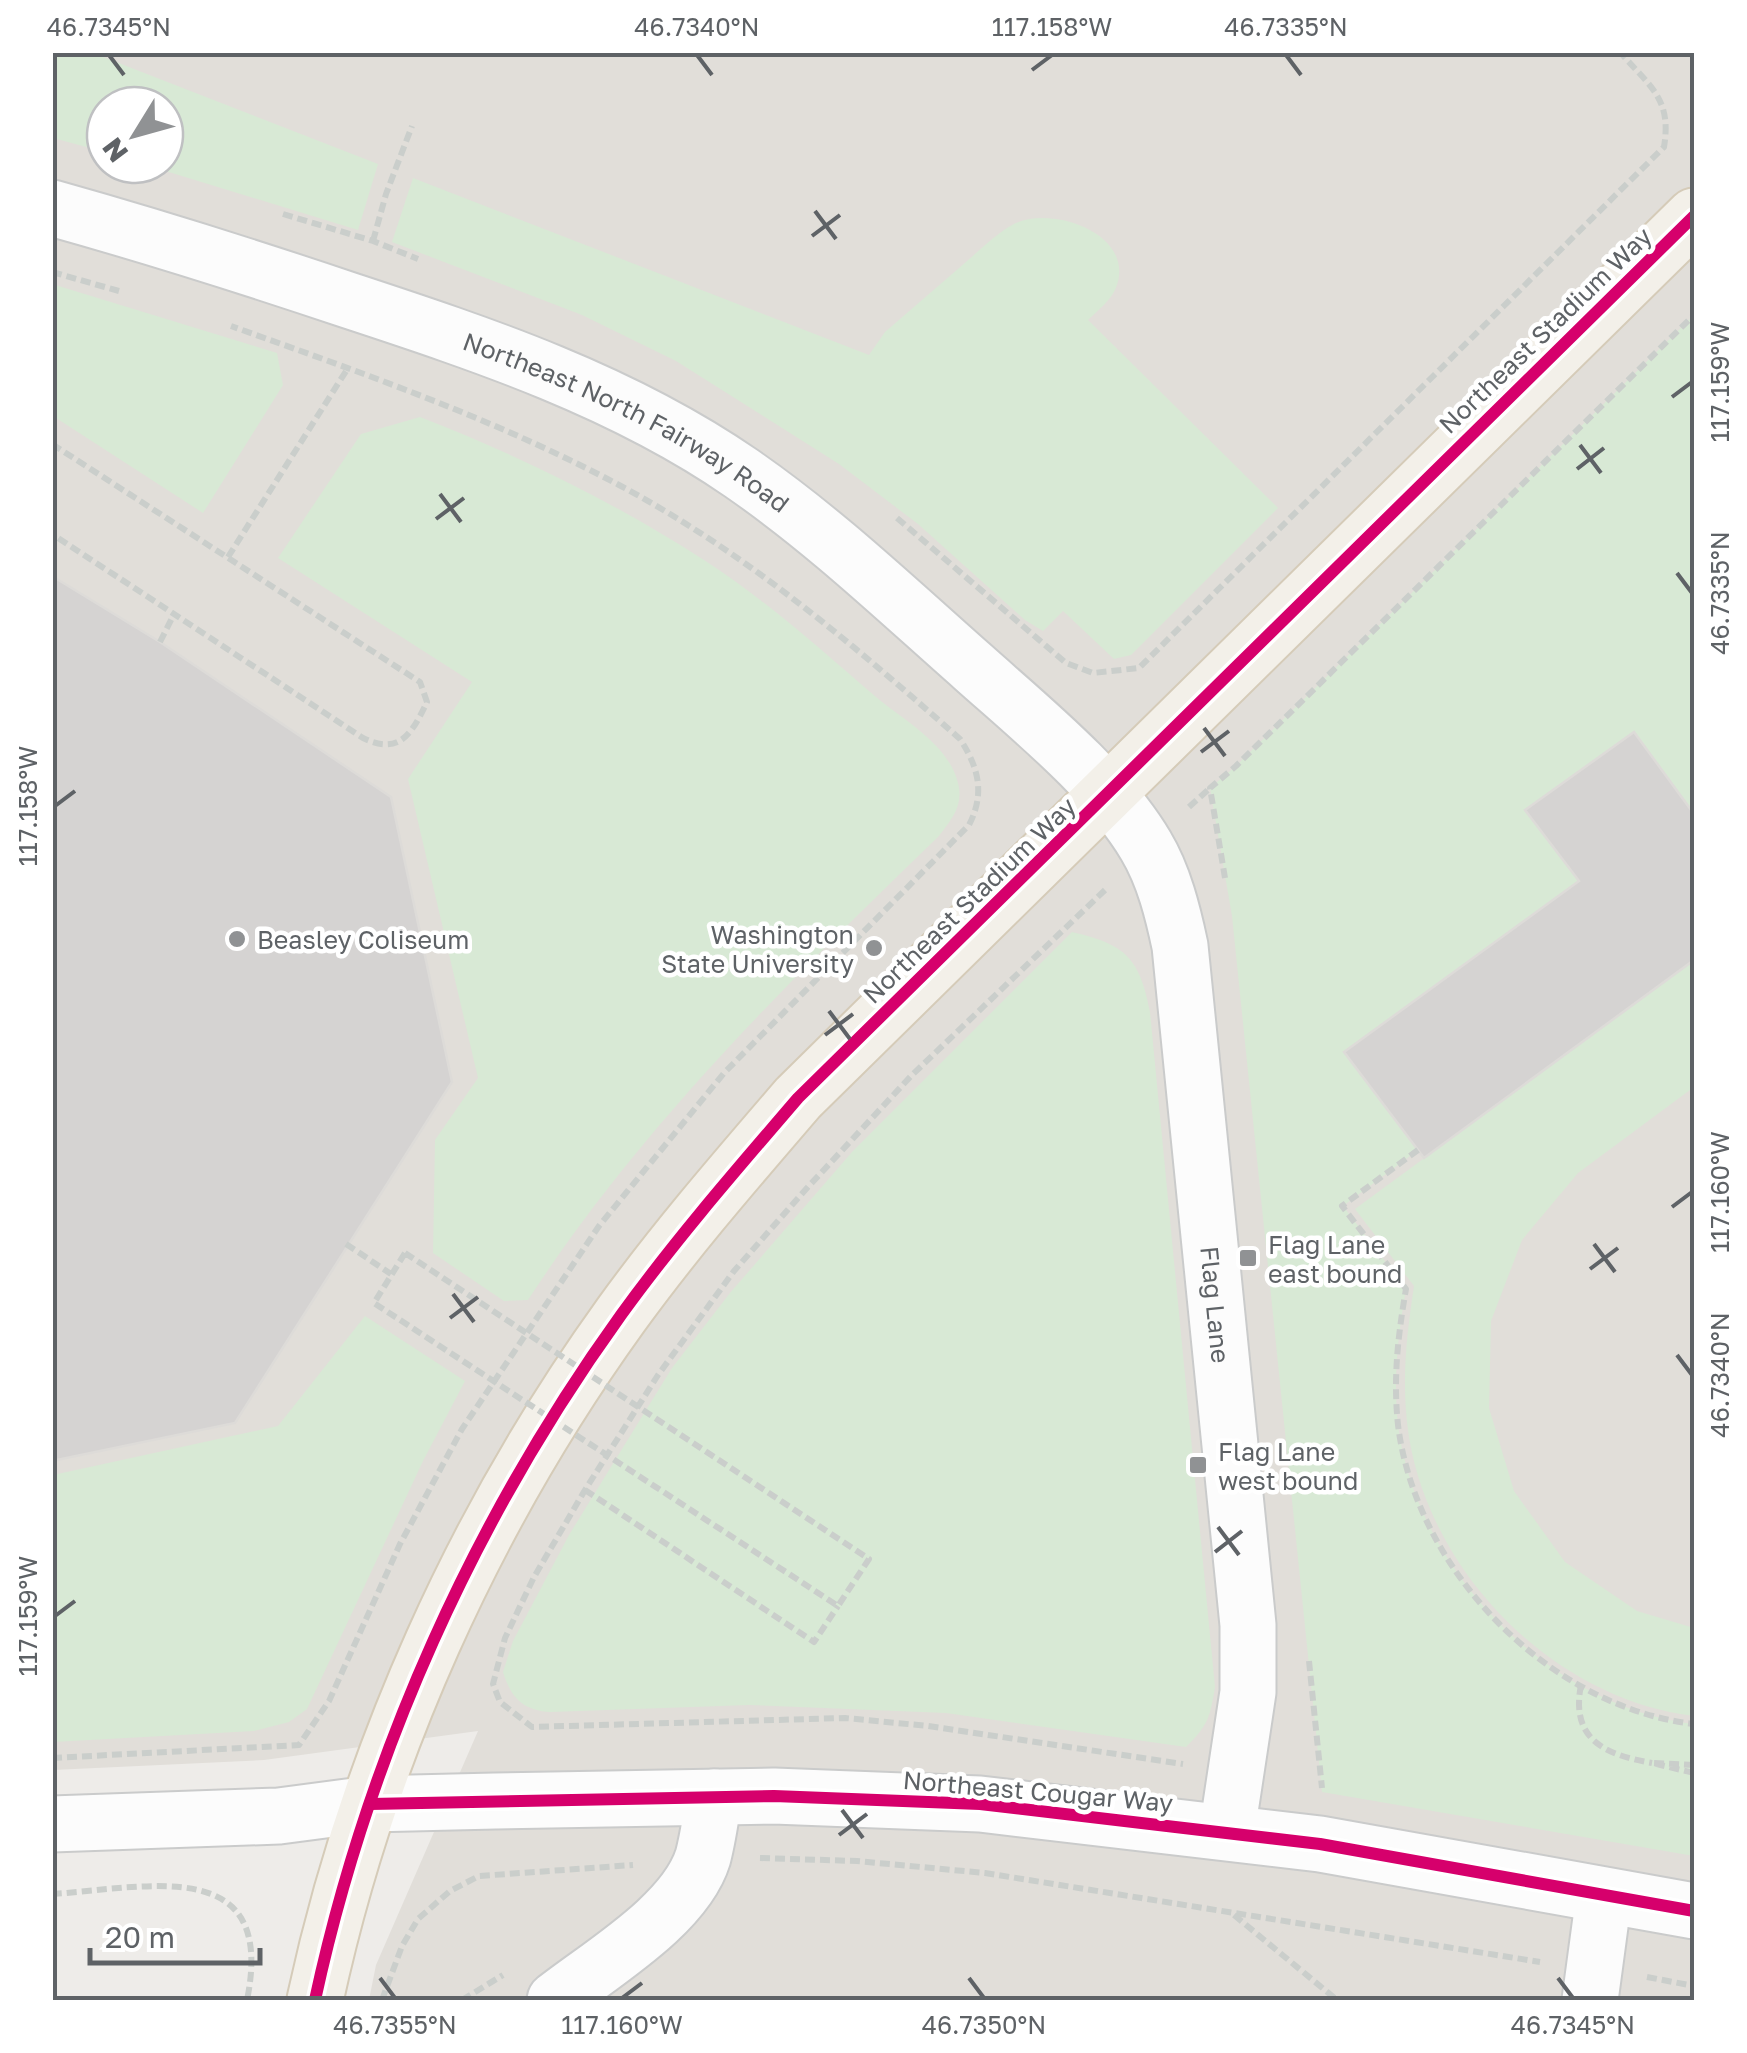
<svg xmlns="http://www.w3.org/2000/svg" width="1747" height="2053" font-family="'Golos Text',sans-serif">
<style>
.education{fill:#e1ded9;fill-rule:evenodd}
.green{fill:#d8e9d5}
.building{fill:#d5d3d2;stroke:#dddbd8;stroke-width:2.5}
.lines{fill:none;stroke-linecap:round;stroke-linejoin:round}
.minor-casing{stroke:#cacbcb;stroke-width:59}
.major-casing{stroke:#d5cbb8;stroke-width:59}
.path{stroke:#cacecb;stroke-width:6;stroke-dasharray:10 5;stroke-linecap:butt}
.minor{stroke:#fcfcfc;stroke-width:55}
.major{stroke:#f3f0e9;stroke-width:55}
.path-bridge{stroke:#cacecb;stroke-width:6;stroke-dasharray:10 5;stroke-linecap:butt}
.cycleway-casing{stroke:#fff;stroke-width:19}
.cycleway{stroke:#d6006c;stroke-width:12}
.ticks{fill:none;stroke:#5e6266;stroke-width:4}
.poi-dot{fill:#909294;stroke:#fff;stroke-width:4}
.labels{text-anchor:middle;dominant-baseline:central;stroke-width:9;stroke-linejoin:round;paint-order:stroke}
.street-label{font-size:25px;fill:#5e6266;stroke:#fff}
.poi-label{font-size:25px;fill:#5e6266;stroke:#fff;text-anchor:start}
.neatline{fill:none;stroke:#5e6266;stroke-width:4}
.ticks-label{font-size:25px;text-anchor:middle;fill:#5e6266}
</style>
<rect width="100%" height="100%" fill="#eeece9"/>
<!-- education -->
<path class="education" d="M53,53H1694V2000H369L376,1965L478,1731L264,1760L53,1770ZM105,105H165V165H105Z"/>
<!-- green -->
<g class="green">
<polygon points="53,52 93,53 378,164 358,230 146,165 165,165 165,105 105,105 105,152 53,138"/>
<path d="M413,178L869,355L885,332C912,309 939,285 966,262C981,249 997,233 1014,224C1051,205 1134,233 1117,285C1112,300 1098,310 1088,320L1278,508L1131,655L1114,659L1063,611L1043,631L1025,620L918,524L839,464L676,361L582,315L392,242Z"/>
<polygon points="52,284 277,353 283,385 203,513 53,416"/>
<path d="M1694,315V814L1634,733L1526,810L1579,881L1345,1052L1418,1150L1343,1206L1406,1289C1398,1335 1393,1378 1398,1425C1416,1569 1549,1707 1694,1724V1856L1322,1792L1232,916L1210,788L1236,766Z"/>
<path d="M420,417C520,456 614,502 704,560C766,600 821,650 876,697C905,721 949,745 958,783C964,806 951,820 938,837C789,981 642,1125 528,1300L504,1301L433,1253L435,1140L478,1078L408,779L472,682L278,558L361,434Z"/>
<path d="M1072,932C1125,944 1140,958 1150,1012L1215,1687C1210,1718 1208,1725 1186,1747L946,1713L749,1705L550,1712C523,1710 511,1698 503,1672L513,1641L569,1535L672,1368L730,1293L852,1152Z"/>
<path d="M1694,960V1087L1578,1173L1522,1240L1491,1321L1489,1408L1514,1491L1565,1562L1637,1611L1694,1628V1716C1550,1699 1422,1565 1407,1422C1402,1375 1407,1332 1414,1286L1355,1209Z"/>
<polygon points="365,1316 465,1381 423,1461 307,1709 289,1722 254,1731 53,1742 53,1475 278,1426"/>
</g>
<!-- building -->
<g class="building">
<polygon points="52,576 160,642 391,797 452,1082 235,1423 52,1461"/>
<polygon points="1634,732 1694,814 1694,960 1424,1158 1344,1052 1579,881 1525,810"/>
</g>
<g class="lines">
<!-- minor casing -->
<g class="minor-casing">
<g id="minor">
<path id="s1" d="M52,208C152,236 250,267 348,300C485,345 622,391 741,473C825,531 897,600 973,667C1030,718 1107,780 1146,846C1164,876 1173,913 1180,946L1248,1625V1692L1227,1831"/>
<polyline points="52,1824 279,1816 370,1804 495,1801 774,1796 980,1804 1320,1844 1694,1911"/>
<path d="M555,2000C601,1964 685,1915 703,1857C708,1838 711,1817 714,1797"/>
<polyline points="1590,2000 1604,1896"/>
</g>
</g>
<!-- major casing -->
<g class="major-casing">
<path id="major" d="M315,2000C368,1755 474,1519 621,1315C676,1239 737,1169 798,1098L1694,216"/>
</g>
<!-- path -->
<g class="path">
<polyline points="283,214 373,241 418,259"/>
<polyline points="373,241 386,194 412,126"/>
<polyline points="52,272 119,291"/>
<path d="M52,444L420,682L427,702C412,733 400,756 363,738L52,534"/>
<path d="M897,518L1066,663L1093,673L1139,668L1664,147C1672,98 1650,87 1620,52"/>
<polyline points="228,557 348,368"/>
<polyline points="160,642 174,614"/>
<polyline points="1189,807 1209,789"/>
<polyline points="1225,878 1210,788 1236,766 1694,315"/>
<polyline points="1105,890 911,1076 807,1188 734,1271 658,1375 585,1490 534,1577 505,1638 493,1684 500,1702 532,1727 845,1718 928,1726 1183,1764"/>
<path d="M1418,1150L1342,1206L1406,1289C1398,1335 1393,1378 1398,1425C1416,1570 1548,1707 1694,1724"/>
<polyline points="346,1244 391,1274"/>
<polyline points="585,1490 814,1642 838,1606"/>
<polyline points="1309,1661 1322,1788"/>
<path d="M1581,1685C1570,1740 1606,1755 1652,1763"/>
<path d="M52,1758L299,1745L329,1701L400,1544L462,1429L599,1226L724,1073L969,825C985,794 979,768 960,739C854,645 745,552 619,485C495,419 362,373 231,326"/>
<polyline points="1694,1765 1652,1763 1694,1773"/>
<polyline points="760,1858 857,1861 985,1873 1540,1962"/>
<path d="M52,1894C147,1888 277,1853 247,2000"/>
<polyline points="1234,1915 1337,2000"/>
<polyline points="1647,1977 1694,1986"/>
<polyline points="382,2000 402,1946 418,1919 450,1891 479,1876 633,1865"/>
<polyline points="462,2000 503,1975"/>
</g>
<!-- minor -->
<use href="#minor" class="minor"/>
<!-- major -->
<use href="#major" class="major"/>
<!-- path-bridge -->
<polygon class="path-bridge" points="405,1253 869,1559 838,1606 374,1303"/>
<!-- cycleway casing -->
<g class="cycleway-casing">
<g id="cycleway">
<polyline points="370,1804 774,1796 980,1804 1320,1844 1694,1911"/>
<path d="M315,2000C368,1755 474,1519 621,1315C676,1239 737,1169 798,1098L1694,216"/>
</g>
</g>
<!-- cycleway -->
<use href="#cycleway" class="cycleway"/>
</g>
<!-- ticks -->
<path class="ticks" d="M109,55L124,75M697,55L712,75M1286,55L1301,75M1032,70L1052,55M815,211L836,239M812,236L840,215M1672,397L1692,382M1580,445L1601,473M1577,469L1604,448M440,494L461,522M436,519L464,498M1677,573L1692,593M1204,728L1225,756M1201,752L1229,731M55,806L75,791M829,1011L850,1039M825,1035L853,1014M1672,1207L1692,1192M1594,1244L1615,1272M1590,1269L1618,1248M453,1294L474,1322M450,1318L478,1297M1677,1355L1692,1375M1218,1527L1239,1555M1215,1552L1242,1531M55,1616L75,1601M842,1810L863,1838M839,1835L867,1814M380,1978L395,1998M969,1978L984,1998M1558,1978L1573,1998M622,1998L642,1983"/>
<!-- markers -->
<g class="poi-dot">
<circle cx="237" cy="939" r="10"/>
<circle cx="874" cy="948" r="10"/>
<rect x="1238" y="1248" width="20" height="20" rx="5"/>
<rect x="1188" y="1455" width="20" height="20" rx="5"/>
</g>
<g class="labels">
<!-- street labels -->
<g class="street-label">
<text transform="translate(1545 330) rotate(-44)">Northeast Stadium Way</text>
<text stroke="none"><textPath href="#s1" startOffset="615">Northeast North Fairway Road</textPath></text>
<text transform="translate(969 900) rotate(-44)">Northeast Stadium Way</text>
<text stroke="none"><textPath href="#s1" startOffset="1760">Flag Lane</textPath></text>
<text transform="translate(1038 1791) rotate(5)">Northeast Cougar Way</text>
</g>
<!-- poi labels -->
<g class="poi-label">
<text x="854" y="934" text-anchor="end">Washington<tspan x="854" dy="29">State University</tspan></text>
<text x="257" y="939">Beasley Coliseum</text>
<text x="1268" y="1244">Flag Lane<tspan x="1268" dy="29">east bound</tspan></text>
<text x="1218" y="1451">Flag Lane<tspan x="1218" dy="29">west bound</tspan></text>
</g>
</g>
<!-- border -->
<rect width="1747" height="2053" fill="none" stroke="#ffffff" stroke-width="110"/>
<!-- north arrow -->
<g transform="translate(135 135) rotate(233)"><circle r="48" fill="#ffffff" stroke="#bfc0c2" stroke-width="2.5"/>
<path d="M0-8L18 38L0 25L-18 38Z" fill="#909294"/>
<text y="-15" font-size="28" font-weight="bold" text-anchor="middle" fill="#5e6266">N</text>
</g>
<!-- scale -->
<path d="M90 1948v15h170v-15" fill="none" stroke="#5e6266" stroke-width="5"/>
<text x="105" y="1948" font-size="30" fill="#5e6266" stroke="#ffffff" stroke-width="8" paint-order="stroke">20 m</text>
<rect x="55" y="55" width="1637" height="1943" class="neatline"/>
<g class="ticks-label">
<text x="109" y="36">46.7345°N</text>
<text x="697" y="36">46.7340°N</text>
<text x="1052" y="36">117.158°W</text>
<text x="1286" y="36">46.7335°N</text>
<text transform="translate(1720 382) rotate(-90)" y="9">117.159°W</text>
<text transform="translate(1720 593) rotate(-90)" y="9">46.7335°N</text>
<text transform="translate(28 806) rotate(-90)" y="9">117.158°W</text>
<text transform="translate(1720 1192) rotate(-90)" y="9">117.160°W</text>
<text transform="translate(1720 1375) rotate(-90)" y="9">46.7340°N</text>
<text transform="translate(28 1616) rotate(-90)" y="9">117.159°W</text>
<text x="395" y="2034">46.7355°N</text>
<text x="622" y="2034">117.160°W</text>
<text x="984" y="2034">46.7350°N</text>
<text x="1573" y="2034">46.7345°N</text>
</g>
</svg>
